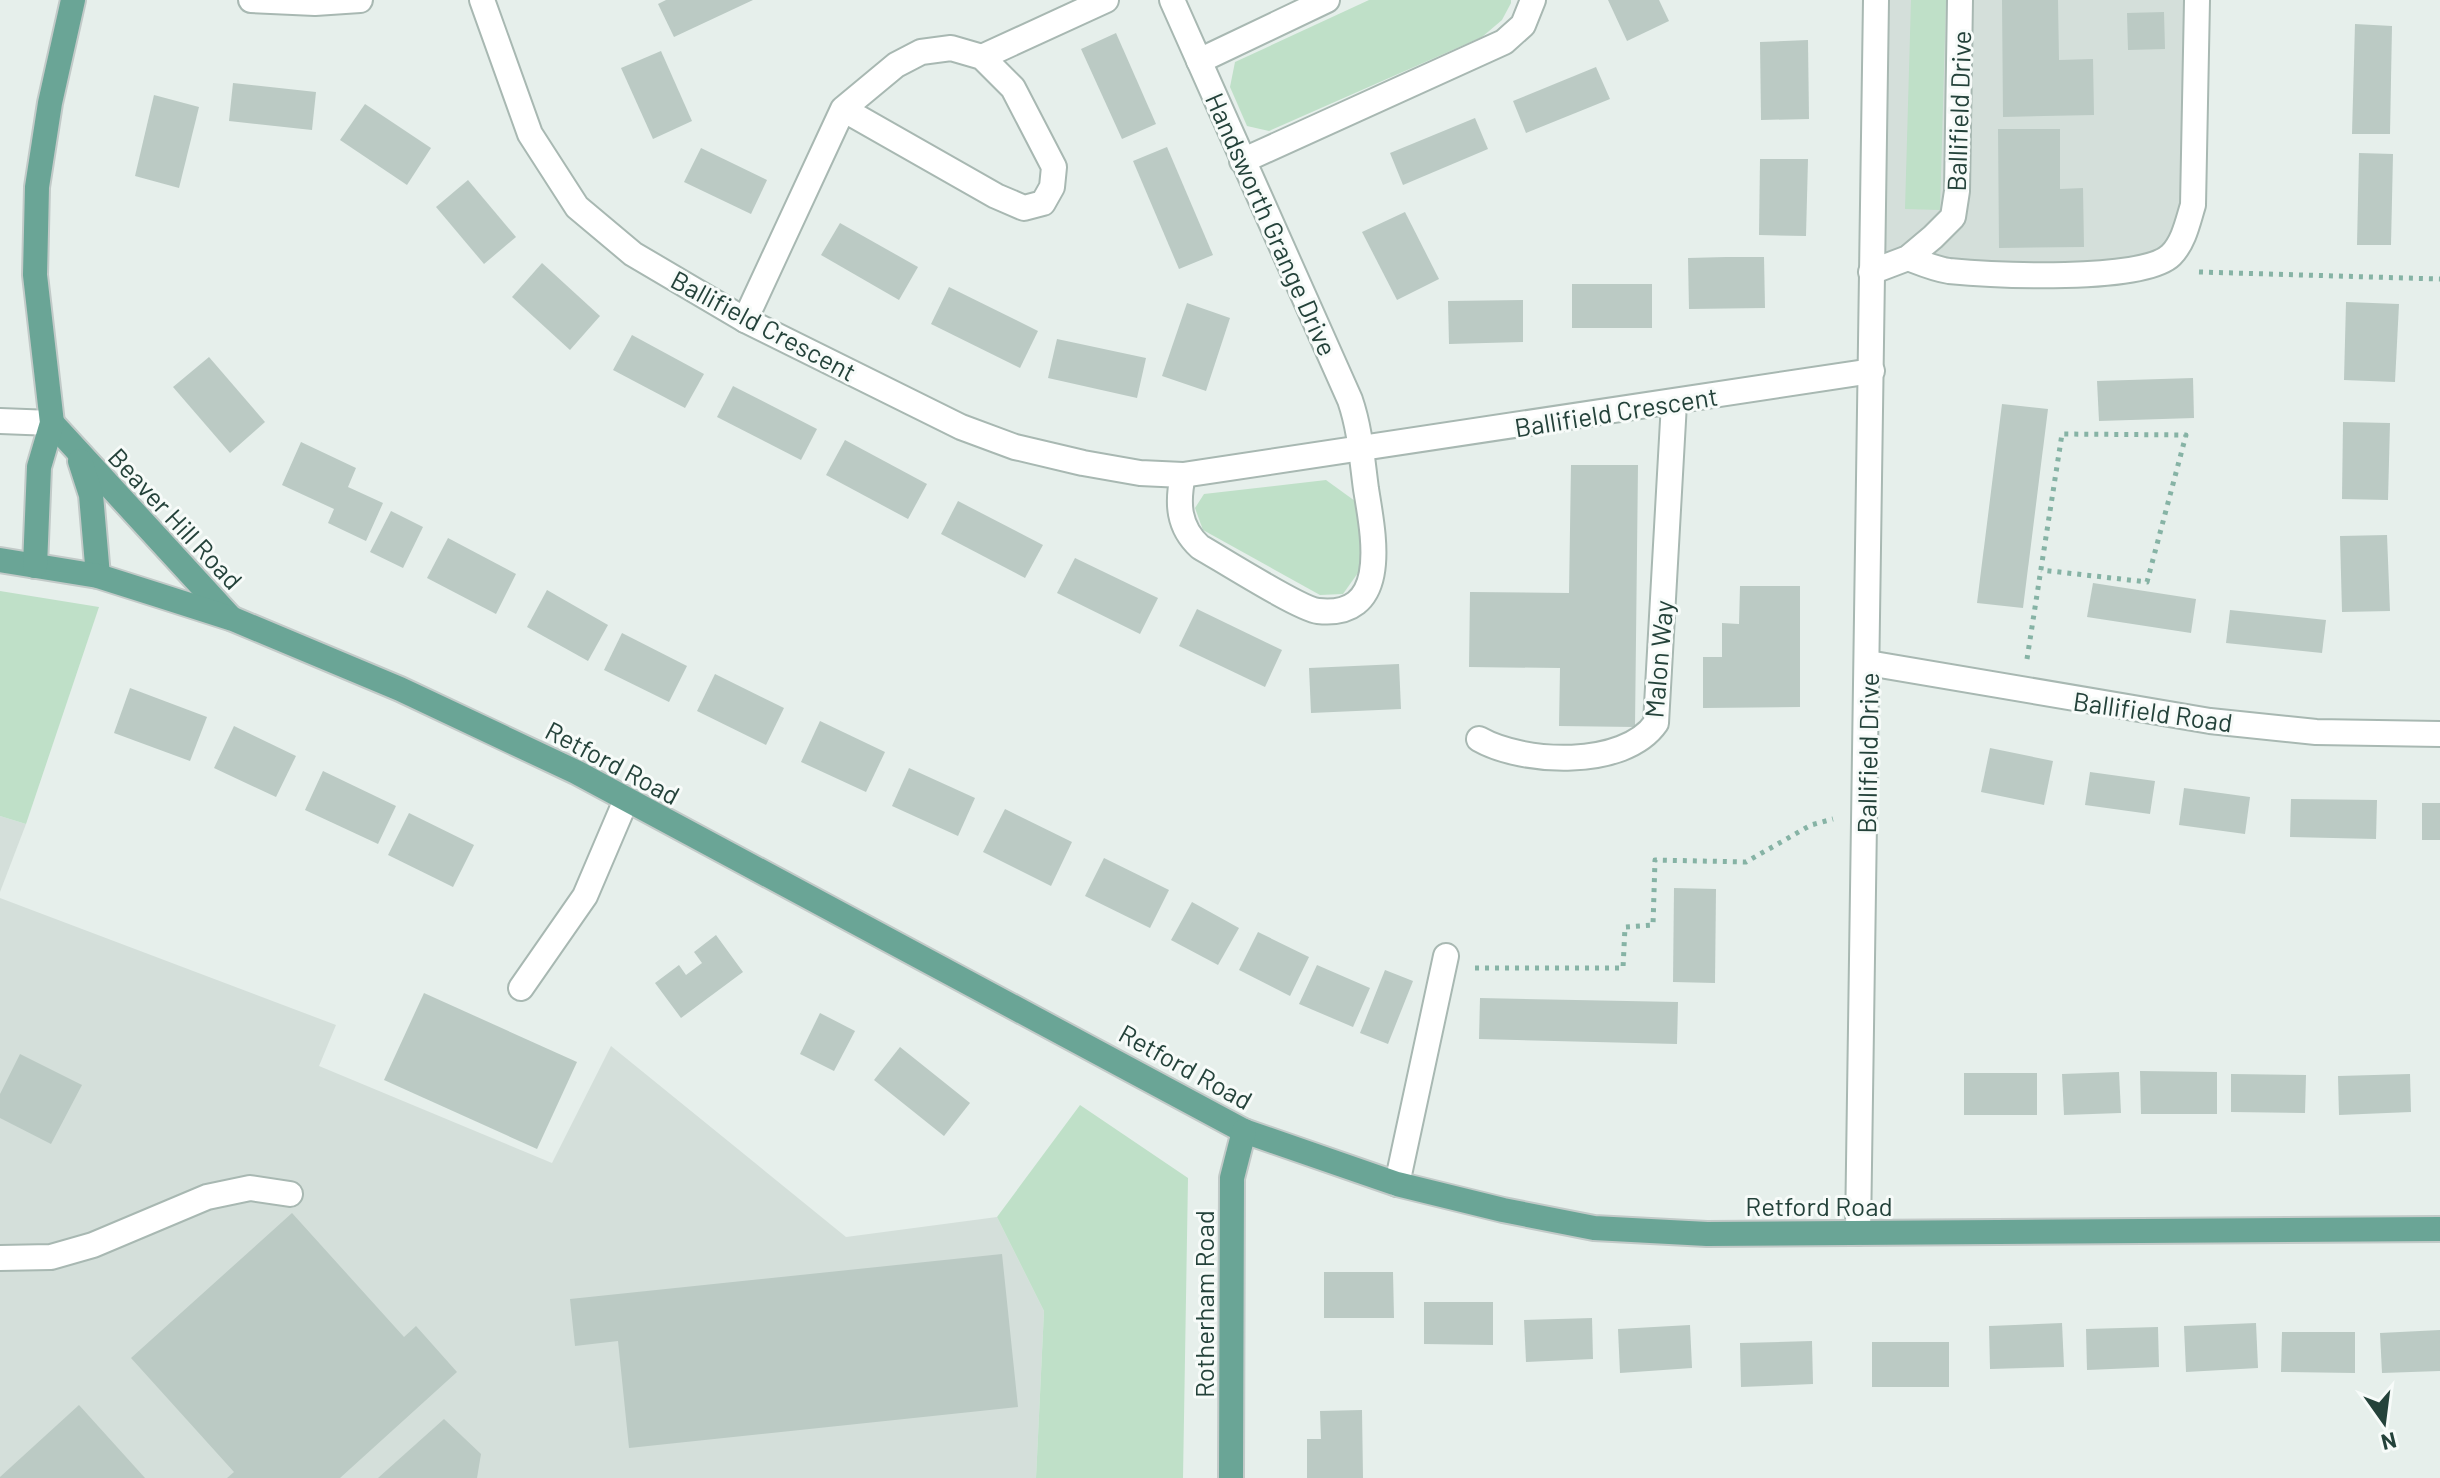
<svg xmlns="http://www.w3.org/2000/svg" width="2440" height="1478" font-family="Barlow,sans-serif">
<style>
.built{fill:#d4dfda}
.green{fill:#bfe0c8}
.building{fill:#bbcac4}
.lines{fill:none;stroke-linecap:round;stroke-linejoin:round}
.minor-casing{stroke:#a8b8b2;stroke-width:28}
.major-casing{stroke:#c2cac8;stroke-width:28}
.path{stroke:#86b3a5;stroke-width:5;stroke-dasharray:4 6;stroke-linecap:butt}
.minor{stroke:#fff;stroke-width:24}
.major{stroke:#6aa596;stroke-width:24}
.labels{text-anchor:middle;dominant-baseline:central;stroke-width:6;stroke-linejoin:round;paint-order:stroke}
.street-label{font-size:26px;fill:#24423a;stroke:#f7fbf9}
</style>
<rect width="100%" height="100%" fill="#e6efeb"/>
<!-- built -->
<g class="built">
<polygon points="1876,0 2196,0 2193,205 2154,266 1929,266 1871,272"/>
<polygon points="0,816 26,824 0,892"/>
<polygon points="0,898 336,1025 319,1066 552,1163 611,1046 846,1237 997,1217 1044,1311 1036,1478 0,1478"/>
</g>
<!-- green -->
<g class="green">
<polygon points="1369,0 1511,0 1511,3 1502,20 1482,37 1269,131 1247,126 1230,87 1235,62"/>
<polygon points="1911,0 1946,0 1940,210 1905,209"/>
<polygon points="1326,480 1355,501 1365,563 1343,594 1320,595 1203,530 1195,508 1204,494"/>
<polygon points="0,591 99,607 26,824 0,816"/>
<polygon points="1080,1105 1188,1178 1183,1478 1036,1478 1044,1311 997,1217"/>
</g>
<!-- building -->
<g class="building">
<polygon points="666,0 753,0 674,37 658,4"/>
<polygon points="1608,0 1659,0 1669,21 1627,41"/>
<polygon points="2002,0 2058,0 2059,60 2093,59 2094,115 2003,117"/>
<polygon points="2164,12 2165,49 2128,50 2127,13"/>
<polygon points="2355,24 2392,26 2390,134 2352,134"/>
<polygon points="1116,33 1156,124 1122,139 1081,49"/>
<polygon points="1808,40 1809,119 1761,120 1760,42"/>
<polygon points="661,51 692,121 653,139 621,68"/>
<polygon points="1596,67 1610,99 1526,133 1513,101"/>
<polygon points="233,83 316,92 312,130 229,121"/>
<polygon points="154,95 199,107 179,188 135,176"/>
<polygon points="365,104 431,148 407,185 340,140"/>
<polygon points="1475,118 1488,149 1403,185 1390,153"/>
<polygon points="1998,129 2060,129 2060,189 2083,188 2084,247 1999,248"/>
<polygon points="1167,147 1213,255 1179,269 1133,161"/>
<polygon points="701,148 767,180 751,214 684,182"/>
<polygon points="2359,153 2393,154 2391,245 2357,245"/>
<polygon points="1760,159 1808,159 1806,236 1759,235"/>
<polygon points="468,180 516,237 484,264 436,207"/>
<polygon points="1405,212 1439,279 1397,300 1362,232"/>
<polygon points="840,223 918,267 899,300 821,255"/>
<polygon points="1726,257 1764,257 1765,308 1689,309 1688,258"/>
<polygon points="542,263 600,316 570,350 512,297"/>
<rect x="1572" y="284" width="80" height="44"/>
<polygon points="949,287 1038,331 1020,368 931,324"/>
<polygon points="1523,300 1523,342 1449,344 1448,301"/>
<polygon points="2346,302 2399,304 2395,382 2344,380"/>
<polygon points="1187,303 1230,318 1206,391 1162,376"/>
<polygon points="632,335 704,374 685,408 613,370"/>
<polygon points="1057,339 1146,358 1137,398 1048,378"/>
<polygon points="209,357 265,422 230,453 173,387"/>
<polygon points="2193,378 2194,418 2099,421 2097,381"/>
<polygon points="733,386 817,429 801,460 717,417"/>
<polygon points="2002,404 2048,409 2023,608 1977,603"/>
<polygon points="2343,422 2390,423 2388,500 2342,499"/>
<polygon points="845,440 927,484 908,519 826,475"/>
<polygon points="301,442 356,468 348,487 383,503 366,541 328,523 334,509 282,485"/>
<polygon points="1571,465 1638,465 1635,727 1559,726 1560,668 1469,667 1470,592 1569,593"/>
<polygon points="958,501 1043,545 1025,578 941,534"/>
<polygon points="391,511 423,527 403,568 370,552"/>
<polygon points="2387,535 2390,611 2342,612 2340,536"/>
<polygon points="448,538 516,574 496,614 427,578"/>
<polygon points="1075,558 1158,598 1140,634 1057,593"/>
<polygon points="2093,583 2196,599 2191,633 2087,617"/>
<polygon points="1740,586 1800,586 1800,707 1703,708 1703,657 1722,657 1722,623 1739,624"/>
<polygon points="547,590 608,625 588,661 527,627"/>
<polygon points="1197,609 1282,650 1265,687 1179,646"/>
<polygon points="2230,610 2326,620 2322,653 2226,643"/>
<polygon points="622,633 687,666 669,702 604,670"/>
<polygon points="1399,664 1401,709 1311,713 1309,668"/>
<polygon points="715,674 784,708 766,745 697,711"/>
<polygon points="130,688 207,717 190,761 114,733"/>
<polygon points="820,721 885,752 866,792 801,762"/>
<polygon points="234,726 296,756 276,797 214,768"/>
<polygon points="1990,748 2053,761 2044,805 1981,792"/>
<polygon points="909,768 975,798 958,836 892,806"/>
<polygon points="323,771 396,806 378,844 305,810"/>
<polygon points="2090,772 2155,781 2150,814 2085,805"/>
<polygon points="2184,788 2250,797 2245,834 2179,825"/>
<polygon points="2291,799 2377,800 2376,839 2290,837"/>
<rect x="2422" y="803" width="18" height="37"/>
<polygon points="1005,809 1072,842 1051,886 983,852"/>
<polygon points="409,813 474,845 453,887 388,855"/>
<polygon points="1104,858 1169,890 1150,928 1085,896"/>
<polygon points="1674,888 1716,889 1715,983 1673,982"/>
<polygon points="1192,902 1239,928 1218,965 1171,940"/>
<polygon points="1258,932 1309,957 1290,996 1239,970"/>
<polygon points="716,935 743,972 681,1018 655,983 679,965 686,975 702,963 694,952"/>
<polygon points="1317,965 1370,988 1353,1027 1299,1004"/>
<polygon points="1385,970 1413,981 1388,1044 1360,1033"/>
<polygon points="424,993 577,1062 537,1149 384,1080"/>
<polygon points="1480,998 1678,1002 1677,1044 1479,1039"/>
<polygon points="820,1013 855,1031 834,1071 800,1054"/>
<polygon points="900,1047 970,1103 944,1136 874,1080"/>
<polygon points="20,1054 82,1085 51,1144 0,1118 0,1094"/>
<polygon points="2140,1071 2217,1072 2217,1114 2141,1114"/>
<polygon points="2119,1072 2121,1113 2064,1115 2062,1074"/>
<rect x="1964" y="1073" width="73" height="42"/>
<polygon points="2231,1074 2306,1075 2305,1113 2231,1112"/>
<polygon points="2410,1074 2411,1112 2339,1115 2338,1076"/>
<polygon points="292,1213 404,1337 416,1326 457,1372 340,1478 227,1478 234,1472 131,1358"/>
<polygon points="1002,1254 1018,1407 629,1448 618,1341 575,1346 570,1299"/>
<polygon points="1324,1272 1393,1272 1394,1318 1324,1318"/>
<polygon points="1424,1302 1493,1302 1493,1345 1424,1344"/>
<polygon points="1592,1318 1593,1359 1526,1362 1524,1320"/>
<polygon points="2062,1323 2064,1367 1990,1369 1989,1326"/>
<polygon points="2256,1323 2258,1368 2186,1372 2184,1326"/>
<polygon points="1690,1325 1692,1368 1620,1373 1618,1329"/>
<polygon points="2158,1327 2159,1367 2087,1370 2086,1329"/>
<polygon points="2440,1330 2440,1371 2382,1373 2380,1333"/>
<polygon points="2282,1332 2355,1332 2355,1373 2281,1372"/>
<polygon points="1812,1341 1813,1384 1741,1387 1740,1343"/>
<rect x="1872" y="1342" width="77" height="45"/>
<polygon points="79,1405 145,1478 0,1478 0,1477"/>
<polygon points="1362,1410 1363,1478 1307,1478 1307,1439 1321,1439 1320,1411"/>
<polygon points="444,1419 481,1454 477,1478 378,1478"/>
</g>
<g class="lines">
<!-- minor casing -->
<g class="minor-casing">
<g id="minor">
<polyline points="251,0 315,3 360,0"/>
<polyline points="482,0 530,134 577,207 633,254 745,320 961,427 1015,447 1083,463 1140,473 1183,475 1872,371"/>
<path d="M1172,0L1350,400C1360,429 1362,459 1366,489C1373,533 1392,619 1318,611C1300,609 1221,559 1200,547C1178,527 1177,503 1183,475"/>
<polyline points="982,57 1106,0"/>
<polyline points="1199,61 1327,0"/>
<polyline points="1242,161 1504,42 1523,25 1533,0"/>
<path d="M1908,258C1921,263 1935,269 1949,271C1991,275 2143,283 2171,255C2184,242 2188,221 2193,205L2197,0"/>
<polyline points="1871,272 1908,258 1933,237 1953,217 1957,191 1960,0"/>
<polyline points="745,320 843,109 896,65 921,52 951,48 982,57 1013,88 1054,167 1052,187 1043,203 1024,208 996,196 843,109"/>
<polyline points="0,421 52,423"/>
<polyline points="1868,663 2210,721 2316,732 2440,734"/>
<path d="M1479,739C1523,764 1624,769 1656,723L1674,403"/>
<polyline points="521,988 585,896 626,800"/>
<polyline points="1397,1184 1446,956"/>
<polyline points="1858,1233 1876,0"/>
<polyline points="0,1258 51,1257 93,1245 207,1197 250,1188 290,1194"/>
</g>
</g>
<!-- major casing -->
<g class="major-casing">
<g id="major">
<polyline points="52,423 231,618"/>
<polyline points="80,461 91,495 98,576"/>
<polyline points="0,560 98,576 158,595 233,619 400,689 576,772 1244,1131 1397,1184 1503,1210 1594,1228 1707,1234 2440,1229"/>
<polyline points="35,566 39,467 52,423 35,275 37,187 50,103 73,0"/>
<polyline points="1231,1478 1232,1178 1244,1131"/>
</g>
</g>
<!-- path -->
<g class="path">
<polyline points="2199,272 2440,279"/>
<polyline points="2027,659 2062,434 2186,435 2147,582 2041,570"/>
<polyline points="1475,968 1623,968 1625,927 1653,925 1655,860 1746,862 1811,825 1833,819"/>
</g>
<!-- minor -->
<use href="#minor" class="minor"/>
<!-- major -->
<use href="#major" class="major"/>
</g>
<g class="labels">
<!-- street labels -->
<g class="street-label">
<text transform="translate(1958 111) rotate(-88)">Ballifield Drive</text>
<text transform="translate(1272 224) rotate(66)">Handsworth Grange Drive</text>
<text transform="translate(764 325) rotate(28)">Ballifield Crescent</text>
<text transform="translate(1616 411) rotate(-9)">Ballifield Crescent</text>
<text transform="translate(176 518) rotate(47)">Beaver Hill Road</text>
<text transform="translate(1658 659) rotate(-85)">Malon Way</text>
<text transform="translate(2153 711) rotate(8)">Ballifield Road</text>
<text transform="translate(1867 753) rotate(-89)">Ballifield Drive</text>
<text transform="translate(613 762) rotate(28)">Retford Road</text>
<text transform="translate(1186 1066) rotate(29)">Retford Road</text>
<text x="1819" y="1205">Retford Road</text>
<text transform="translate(1203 1304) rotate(-90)">Rotherham Road</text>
</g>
</g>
<!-- north arrow -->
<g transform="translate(2384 1422) rotate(166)" stroke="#f7fbf9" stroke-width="6" paint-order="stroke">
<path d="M0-6L14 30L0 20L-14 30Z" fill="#24423a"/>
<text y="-12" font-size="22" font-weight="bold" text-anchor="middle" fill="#24423a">N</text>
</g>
</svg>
